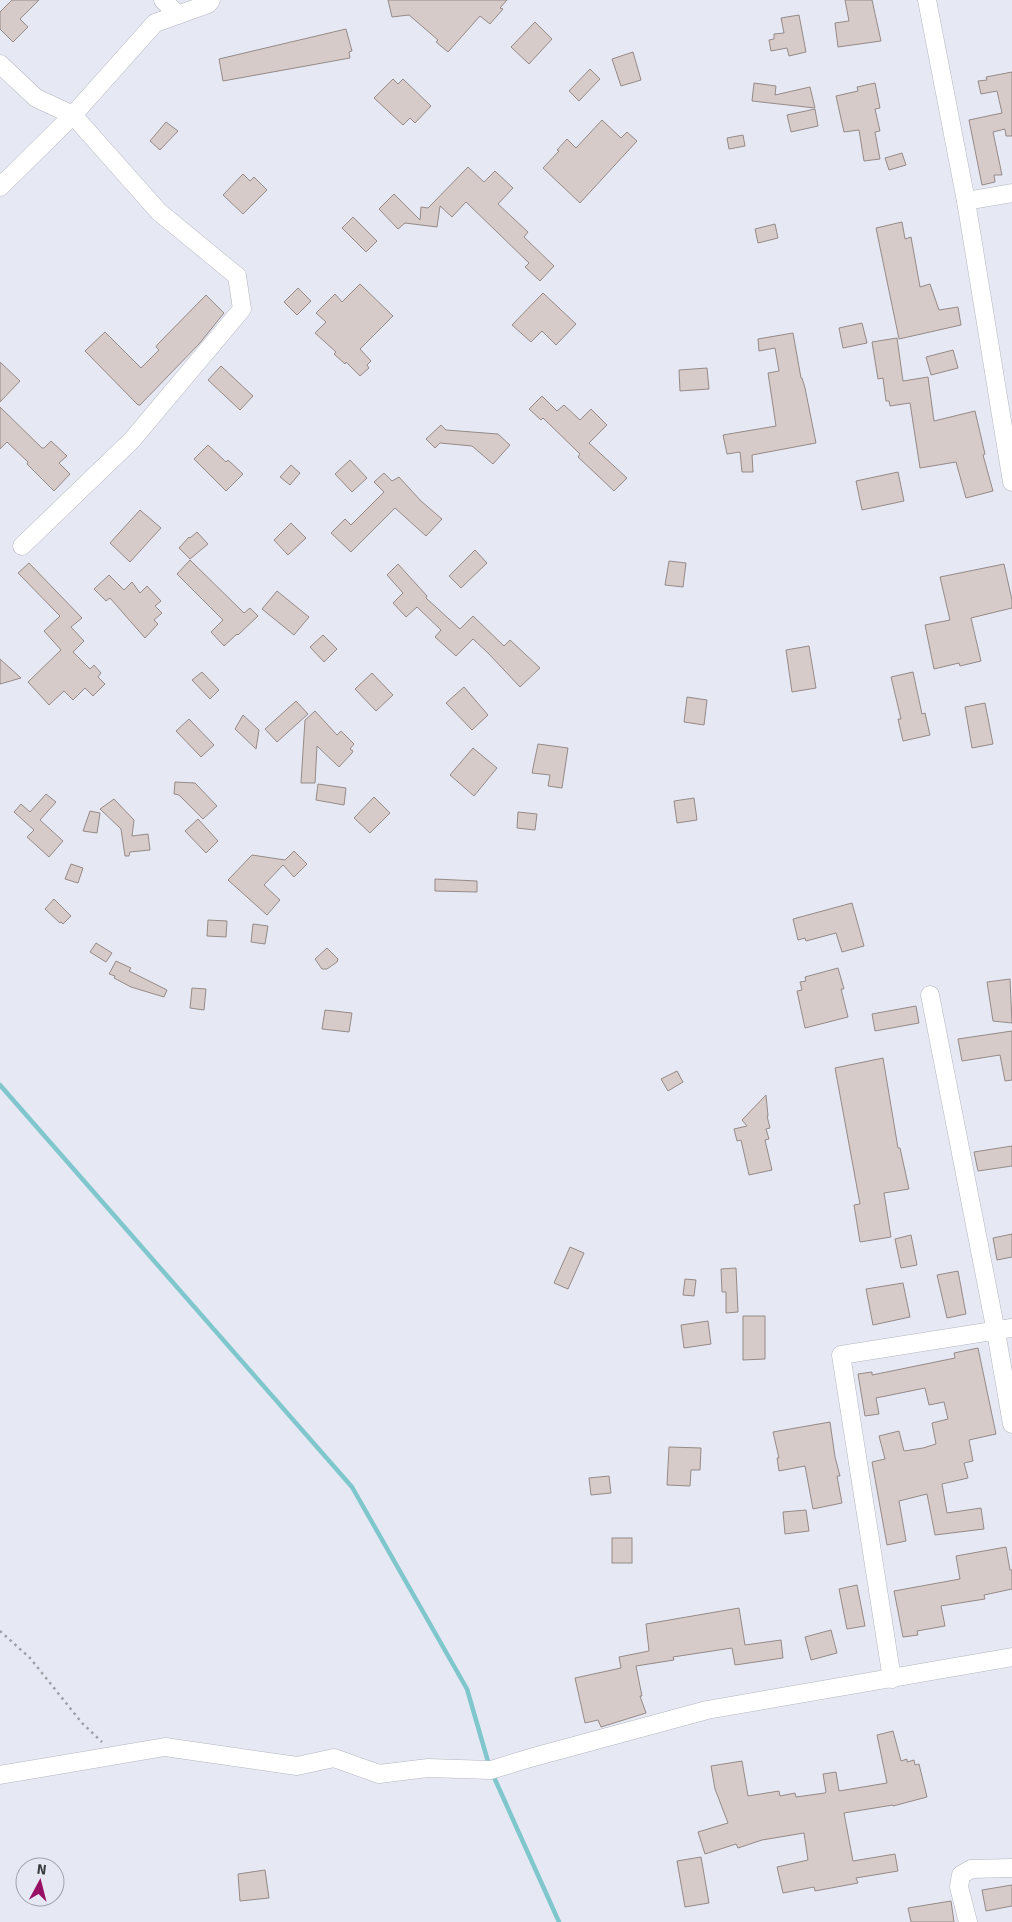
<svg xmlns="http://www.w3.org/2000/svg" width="1012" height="1922" font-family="Signika,sans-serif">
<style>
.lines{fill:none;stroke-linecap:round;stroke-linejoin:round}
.stream{stroke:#7fc7cc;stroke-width:4.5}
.building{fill:#d7cbc9;stroke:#958a88}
.minor-casing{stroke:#b3b6c0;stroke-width:19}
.path{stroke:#9da0a7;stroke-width:2.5;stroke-dasharray:2.5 4;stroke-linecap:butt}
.minor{stroke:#fff;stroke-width:18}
</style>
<rect width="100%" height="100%" fill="#e6e9f3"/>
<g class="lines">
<!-- stream -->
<g class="stream">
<polyline points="0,1085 352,1487 467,1689 489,1765"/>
<polyline points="493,1775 559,1922"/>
</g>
</g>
<!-- building -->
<g class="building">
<polygon points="12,0 39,0 20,19 28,27 13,42 0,29 0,12"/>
<polygon points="388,0 507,0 500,8 503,9 490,24 480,16 448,52 436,42 438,40 409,15 392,17"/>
<polygon points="845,0 872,0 881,41 838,47 835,23 849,21"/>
<polygon points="799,15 806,52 789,56 787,48 771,51 769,40 774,39 774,34 784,33 781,18"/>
<polygon points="535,22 552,39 529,64 511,47"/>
<polygon points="346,29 352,51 349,52 350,58 223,81 219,59"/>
<polygon points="633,52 641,80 621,86 612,59"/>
<polygon points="590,69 600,79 579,101 569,91"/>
<polygon points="1012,72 1012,136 1006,136 1005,129 993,132 1002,175 994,175 995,182 982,185 969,120 1002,113 997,91 981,94 978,81 987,80 986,77"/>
<polygon points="393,79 398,84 403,79 431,106 415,123 410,118 403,125 374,98"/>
<polygon points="754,83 776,86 775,95 810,87 815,108 752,101"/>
<polygon points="875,83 880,108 875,109 880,131 875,132 880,159 864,161 859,130 844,132 836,96 858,91 857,87"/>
<polygon points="815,109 818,126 791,132 787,115"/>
<polygon points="602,120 621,138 627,132 637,141 580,203 543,168 559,151 557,150 567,139 576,148"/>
<polygon points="166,122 178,131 160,150 150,141"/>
<polygon points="743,135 745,146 729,149 727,138"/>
<polygon points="902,153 906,165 889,170 885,158"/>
<polygon points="468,167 484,182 495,171 513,188 498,204 528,232 524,237 554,266 540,281 525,267 529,263 466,202 452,217 440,206 437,227 405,223 398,229 379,209 394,194 420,220 421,207 428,208"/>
<polygon points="243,174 250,181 254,177 267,190 243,214 223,195"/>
<polygon points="353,217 377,241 366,252 342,228"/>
<polygon points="902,222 905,239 911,237 920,287 930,284 939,310 958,307 961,325 899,339 876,228"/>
<polygon points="775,224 778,238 758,243 755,229"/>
<polygon points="360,284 393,316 360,349 371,361 367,365 369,368 360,376 346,362 345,364 334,354 336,352 315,333 326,322 316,313 335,294 342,302"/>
<polygon points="298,288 311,301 297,315 284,302"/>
<polygon points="543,293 576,324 556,345 542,331 531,342 512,325"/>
<polygon points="206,295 224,313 199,344 140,405 138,405 85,351 105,332 141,368 159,350 156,347 157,345"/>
<polygon points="862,323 867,343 843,348 839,328"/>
<polygon points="793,333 801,378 802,378 805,388 816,443 752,455 753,472 742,472 740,452 727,454 723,435 776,426 768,373 779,371 775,348 759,351 758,339"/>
<polygon points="897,338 903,381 928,377 934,421 975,411 985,454 983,455 993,491 966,498 956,462 920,468 910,403 890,406 889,401 886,401 883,378 878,379 872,342"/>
<polygon points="953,350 958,368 931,375 926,357"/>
<polygon points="0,362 20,381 0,402"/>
<polygon points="221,366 253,396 240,410 208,380"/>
<polygon points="707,368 709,389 680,391 679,370"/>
<polygon points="542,396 557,411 564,405 580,420 591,409 607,425 589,443 627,478 614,491 578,457 580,454 543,418 541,420 529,409"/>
<polygon points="0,407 42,448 44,448 51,441 67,456 59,463 70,474 54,491 27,464 28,462 7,442 0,449"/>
<polygon points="441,425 446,430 498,434 510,445 493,464 472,446 440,443 435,448 426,439"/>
<polygon points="208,445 226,462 228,460 243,474 226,491 194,459"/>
<polygon points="350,460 367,478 352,492 335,474"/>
<polygon points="291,465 300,473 290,485 280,477"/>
<polygon points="898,472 904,501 862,510 856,481"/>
<polygon points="384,473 392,481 399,477 421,501 442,519 426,536 395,508 351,552 331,533 345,519 351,525 384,492 374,482"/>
<polygon points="140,510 161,528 130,562 110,543"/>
<polygon points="291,523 306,538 288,555 274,540"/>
<polygon points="197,532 208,544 190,559 179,548 189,537 190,538"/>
<polygon points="475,550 487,563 461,588 449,576"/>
<polygon points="190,560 244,613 250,608 258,616 238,635 237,634 224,646 211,632 223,620 177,574"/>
<polygon points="669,561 686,563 683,587 665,585"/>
<polygon points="29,563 82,618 71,627 84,641 73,652 90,669 94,665 101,673 98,677 105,684 93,696 85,688 73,700 64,691 49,705 28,682 61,650 44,631 60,616 18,573"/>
<polygon points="398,564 427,596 426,598 460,629 473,616 504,646 510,640 540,668 520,687 488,653 473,639 456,656 435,637 441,630 417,607 406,617 393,603 403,593 387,575"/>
<polygon points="1004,564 1012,600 1012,608 971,618 981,661 960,666 959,663 934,669 925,625 950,620 940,577"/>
<polygon points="109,575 124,590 132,582 140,593 147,586 161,601 155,606 162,613 154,620 158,624 145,638 110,598 106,601 94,589"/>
<polygon points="277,591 309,617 294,635 262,609"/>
<polygon points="323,635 337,649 324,662 310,647"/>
<polygon points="809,646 816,688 792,692 786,650"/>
<polygon points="0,659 21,678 0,684"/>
<polygon points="202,672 219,690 210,699 192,680"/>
<polygon points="913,672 922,714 925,713 930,735 903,741 898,719 901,719 891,677"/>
<polygon points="372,673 393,695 376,711 355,689"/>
<polygon points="464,687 488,715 472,730 446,703"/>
<polygon points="687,697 707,700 704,725 684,722"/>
<polygon points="296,701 308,714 277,742 265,729"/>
<polygon points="985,703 993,744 972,748 965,707"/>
<polygon points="315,711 337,735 341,731 354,744 350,749 353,751 352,753 339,767 317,746 315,783 301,783 305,720"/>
<polygon points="243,715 259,730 256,749 235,729"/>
<polygon points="189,719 214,745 201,757 176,731"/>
<polygon points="538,744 568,748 562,788 548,786 550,775 532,773"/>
<polygon points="473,748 497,768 474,796 450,775"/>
<polygon points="175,782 195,783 217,806 203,819 179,795 174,794"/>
<polygon points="318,784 346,788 344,805 316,800"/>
<polygon points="46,794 56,802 40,820 63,841 49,857 27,837 34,830 14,812 21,804 30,812"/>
<polygon points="374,797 390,813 370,833 354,818"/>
<polygon points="694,798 697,820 677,823 674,801"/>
<polygon points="114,799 134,820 132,836 148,834 150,850 130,852 129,856 125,856 121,829 100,809"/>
<polygon points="90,811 100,813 97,833 83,831"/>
<polygon points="518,812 537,814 535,830 517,828"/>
<polygon points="198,819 218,841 206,853 185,831"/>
<polygon points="294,851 307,864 294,877 283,865 264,885 280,900 267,915 228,880 252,855 285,860"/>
<polygon points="71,864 83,868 78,883 65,879"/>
<polygon points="435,879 477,881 477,892 435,891"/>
<polygon points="54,899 71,916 63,924 61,922 60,923 45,909"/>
<polygon points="852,903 864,946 842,952 836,933 806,941 805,938 798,940 793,919"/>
<polygon points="208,920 227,921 226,937 207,936"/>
<polygon points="253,924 268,926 265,944 251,942"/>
<polygon points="96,943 112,953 106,962 90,952"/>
<polygon points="327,948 338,959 337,962 327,969 322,969 315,959"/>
<polygon points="116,961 131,968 129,971 167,990 164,997 131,987 114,978 115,976 109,974"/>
<polygon points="838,968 844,989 841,989 848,1017 805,1028 797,991 802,990 800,982 806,981 805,977"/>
<polygon points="1010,979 1012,1023 993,1021 987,982"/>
<polygon points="192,988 206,989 204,1010 190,1008"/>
<polygon points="916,1006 919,1023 875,1031 872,1014"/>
<polygon points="325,1010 352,1013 349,1032 322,1029"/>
<polygon points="1012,1031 1012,1080 1005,1081 1000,1055 962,1061 958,1039"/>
<polygon points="883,1058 898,1148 900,1148 909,1189 884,1193 891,1237 860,1242 854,1205 860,1204 835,1068"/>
<polygon points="677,1071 683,1082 668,1091 661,1079"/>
<polygon points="766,1095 768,1116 767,1116 770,1128 766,1129 769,1139 765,1140 772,1170 749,1175 741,1140 737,1141 734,1129 747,1126 742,1120"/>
<polygon points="1012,1146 1012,1166 978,1171 974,1152"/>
<polygon points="1012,1234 1012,1257 997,1260 993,1238"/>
<polygon points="911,1235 917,1265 901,1268 895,1239"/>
<polygon points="570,1247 584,1253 568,1289 554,1283"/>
<polygon points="736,1268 738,1312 726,1313 726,1292 722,1292 721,1269"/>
<polygon points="958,1271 966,1314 947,1318 937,1275"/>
<polygon points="685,1279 696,1280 694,1296 683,1295"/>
<polygon points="903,1283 910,1317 873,1325 866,1289"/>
<polygon points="743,1316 765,1316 765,1359 743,1360"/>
<polygon points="708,1321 711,1344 684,1348 681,1325"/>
<polygon points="978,1348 996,1434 969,1440 973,1461 964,1463 968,1478 942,1484 947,1513 981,1508 984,1529 935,1535 927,1494 899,1501 906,1541 887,1545 872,1462 885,1459 879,1436 899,1431 904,1451 923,1448 936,1444 932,1423 948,1419 944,1402 929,1405 925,1388 876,1398 879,1414 865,1416 858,1374 872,1372 872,1375 955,1358 954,1353"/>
<polygon points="830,1422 835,1457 840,1476 837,1476 842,1503 813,1509 805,1466 779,1471 777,1458 779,1458 773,1432"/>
<polygon points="669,1447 701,1448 700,1470 691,1470 690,1486 667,1485"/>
<polygon points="609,1476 611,1493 591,1495 589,1478"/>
<polygon points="806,1510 809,1531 785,1534 783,1512"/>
<rect x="612" y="1538" width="20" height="25"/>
<polygon points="1006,1547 1010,1570 1012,1570 1012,1589 984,1595 985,1599 941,1606 945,1626 917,1631 918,1635 903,1637 894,1591 960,1579 956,1556"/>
<polygon points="857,1585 865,1626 847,1629 839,1589"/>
<polygon points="739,1608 745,1645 781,1640 783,1658 735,1665 732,1648 673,1657 674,1660 636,1666 642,1696 640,1696 646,1713 601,1727 598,1720 585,1723 575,1678 621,1668 619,1657 649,1651 646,1624"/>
<polygon points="831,1630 837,1653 811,1660 805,1637"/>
<polygon points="893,1731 901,1761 907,1759 907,1762 914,1760 915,1765 919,1764 927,1797 893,1806 893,1805 844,1813 853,1861 895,1854 898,1871 856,1878 858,1883 815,1891 814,1887 783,1893 777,1867 808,1860 804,1833 762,1840 738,1848 736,1844 705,1854 698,1832 728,1823 715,1789 711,1766 742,1761 748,1796 779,1791 780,1796 795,1793 796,1797 825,1793 826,1792 823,1774 836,1772 839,1791 887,1783 877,1735"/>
<polygon points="701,1857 709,1903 685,1907 677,1861"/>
<polygon points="265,1870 269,1898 240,1901 238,1874"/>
<polygon points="1012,1885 1012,1906 986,1911 982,1890"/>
<polygon points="951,1901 954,1922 911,1922 908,1908"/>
</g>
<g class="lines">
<!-- minor casing -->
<g class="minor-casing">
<g id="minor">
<polyline points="163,0 178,15"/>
<polyline points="927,0 966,201 1012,482"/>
<polyline points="0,64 36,98 73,115 159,212 237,276 242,309 132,440 22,546"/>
<polyline points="0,187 73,115 155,23 208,4 211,0"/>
<polyline points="966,201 1012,193"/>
<polyline points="930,995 996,1332 1012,1424"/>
<polyline points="892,1679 841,1355 1012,1328"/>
<polyline points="0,1775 165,1747 297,1766 334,1758 379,1774 428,1768 491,1770 530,1758 707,1710 1012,1657"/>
<polyline points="968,1922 959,1887 961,1875 971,1869 1012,1868"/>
</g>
</g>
<!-- path -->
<polyline class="path" points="0,1631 30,1658 82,1723 102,1742"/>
<!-- minor -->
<use href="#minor" class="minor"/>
</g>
<!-- north arrow -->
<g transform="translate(40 1882) rotate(7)"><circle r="24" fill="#e6e9f3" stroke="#a1a3ab"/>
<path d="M0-4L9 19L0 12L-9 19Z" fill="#971065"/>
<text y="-8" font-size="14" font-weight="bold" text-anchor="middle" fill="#393a3e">N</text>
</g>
</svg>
